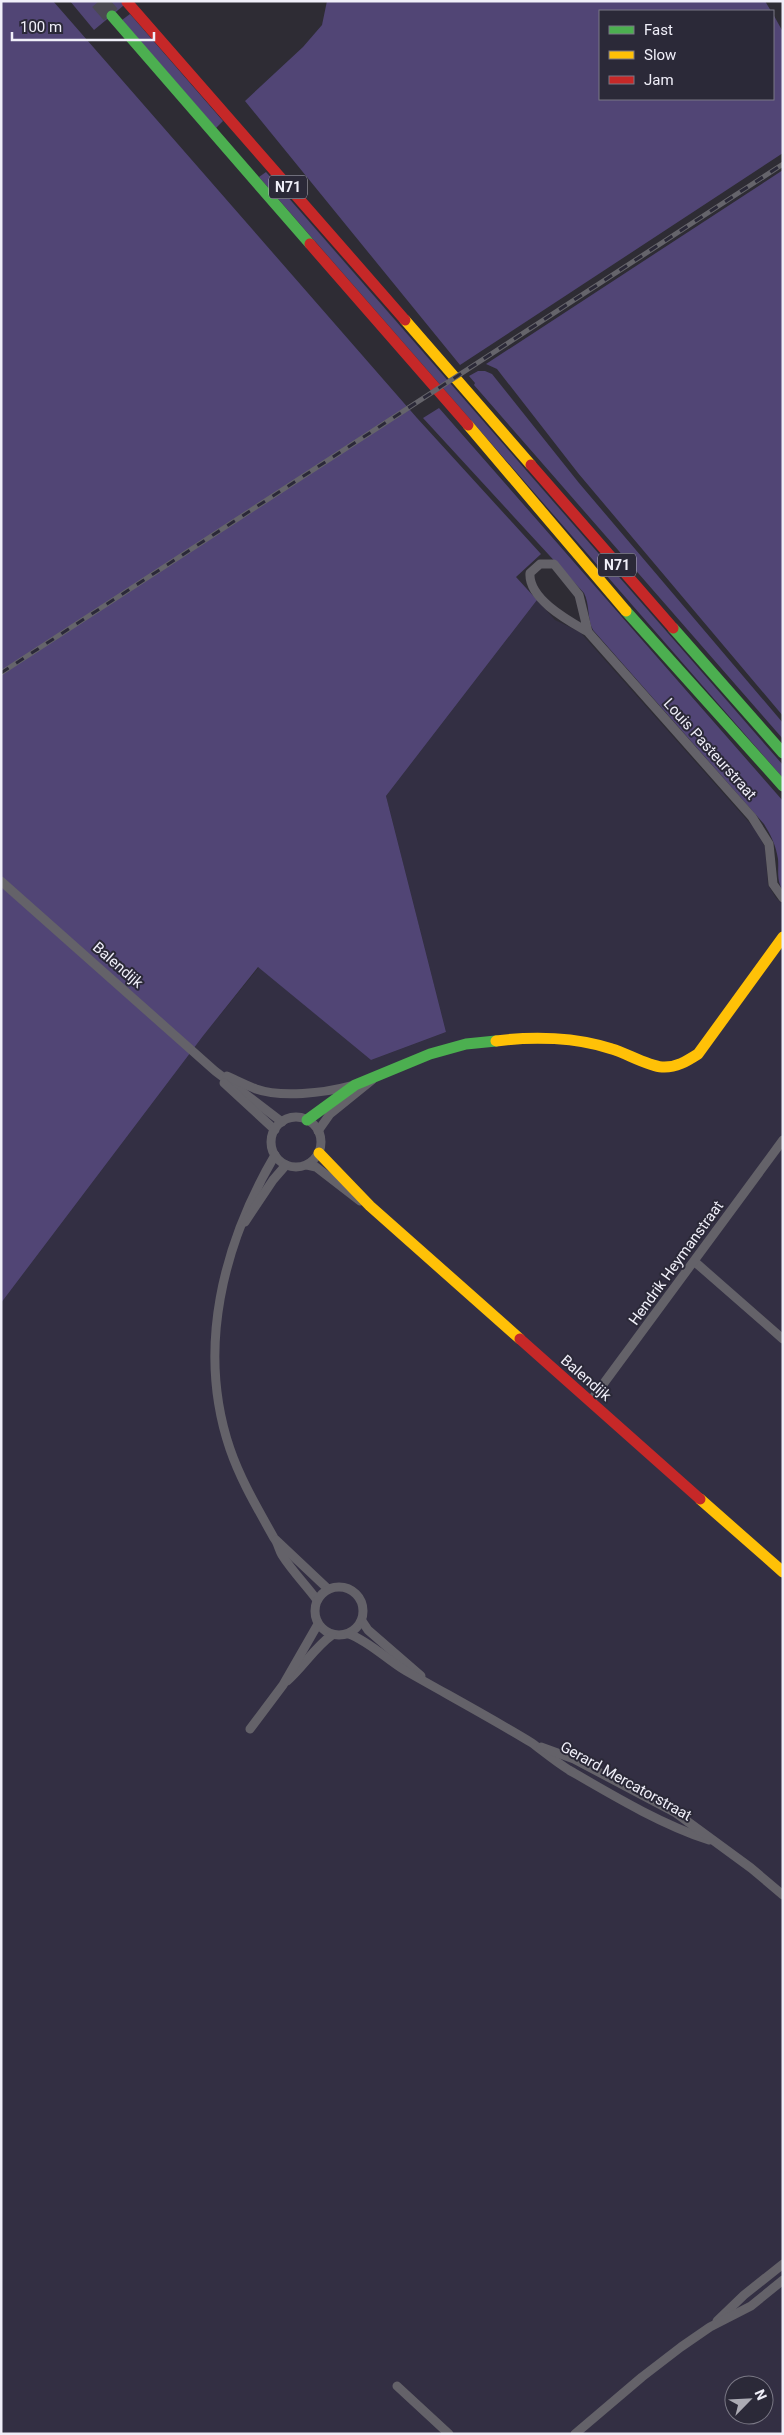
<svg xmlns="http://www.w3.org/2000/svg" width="784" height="2435" font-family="Roboto,sans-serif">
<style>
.built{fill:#332f43;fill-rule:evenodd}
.green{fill:#514575}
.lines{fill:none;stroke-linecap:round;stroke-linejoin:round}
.highway-tunnel{stroke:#4b4952;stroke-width:18;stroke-dasharray:18 9;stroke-linecap:butt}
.street{stroke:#646269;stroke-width:9}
.fast{stroke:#4caf50;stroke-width:11}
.slow{stroke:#ffc107;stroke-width:11}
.jam{stroke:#c62828;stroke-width:11}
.rail-casing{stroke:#65646b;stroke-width:5}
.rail{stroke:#2b2938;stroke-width:3;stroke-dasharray:9;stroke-linecap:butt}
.labels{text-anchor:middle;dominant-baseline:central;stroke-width:4;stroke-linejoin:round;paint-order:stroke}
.shield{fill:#2b2938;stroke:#b5b4bf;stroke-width:1}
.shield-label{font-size:14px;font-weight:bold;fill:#f0eff9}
.street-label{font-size:15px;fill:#f0eff9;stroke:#2b2938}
</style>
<rect width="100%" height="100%" fill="#2e2c34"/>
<!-- built -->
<path class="built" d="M537,600L555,620L580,632L755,829L765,847L768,885L776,898L783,904V2434H5L1,2428V1303L203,1036L259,967L371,1060L446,1032L386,796ZM734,2385H764V2415H734Z"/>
<!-- green -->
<g class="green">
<polygon points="1,1 53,1 417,418 541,554 516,577 537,600 386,796 446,1032 371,1060 258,967 203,1036 1,1303"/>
<polygon points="70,1 129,1 94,30"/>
<polygon points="327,1 765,1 771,11 600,11 600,99 773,99 773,14 783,32 783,153 460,365 245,101 303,47 322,25"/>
<polygon points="130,14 223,121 216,128 122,20"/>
<polygon points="783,170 783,716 578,473 497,369 486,364"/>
<polygon points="266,172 783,765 783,778 259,177"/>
<polygon points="478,371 485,371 492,374 579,483 783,723 783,739 474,385 475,383 469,376"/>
<path d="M439,408L783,801V891C776,880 779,870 778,859C776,846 771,835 764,824L593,630C587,619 590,605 584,593L423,418Z"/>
</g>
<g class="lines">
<!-- highway-tunnel -->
<polyline class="highway-tunnel" points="99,1 112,16"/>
<!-- street -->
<g class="street">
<path d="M588,632L579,595L554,564H540L530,573C528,599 569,621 588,632L752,817L769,844L773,884L783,898"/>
<polyline points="1,881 215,1071 282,1122"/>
<path d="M227,1076C236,1080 246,1085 256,1089C281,1098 324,1093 350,1086"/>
<polyline points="224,1083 275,1130"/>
<circle cx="296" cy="1142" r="25"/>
<polyline points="318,1131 330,1114 372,1080"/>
<path d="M275,1155C223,1244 196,1349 230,1449C241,1481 258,1509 274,1538C278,1543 279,1550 282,1555C292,1571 306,1585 317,1600"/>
<polyline points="307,1165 316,1167 360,1201"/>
<polyline points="245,1222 273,1180 286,1165"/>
<polyline points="695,1262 783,1339"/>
<polyline points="590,1402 783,1140"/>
<polyline points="276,1540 328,1589"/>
<circle cx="339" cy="1611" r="24"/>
<polyline points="362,1621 368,1630 421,1676"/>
<path d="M349,1634C370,1642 386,1659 406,1671C448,1695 491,1718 532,1743C544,1752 556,1762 569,1770C612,1795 662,1825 709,1840"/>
<path d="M287,1681C303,1667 315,1647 332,1635"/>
<polyline points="250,1729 283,1685 318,1624"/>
<polyline points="541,1747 574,1759 676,1813 751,1868 783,1895"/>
<polyline points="717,2321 744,2295 783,2264"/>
<polyline points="397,2386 449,2434"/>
<polyline points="575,2434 642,2377 681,2347 710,2327 751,2306 783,2280"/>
</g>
<!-- fast -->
<g class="fast">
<polyline points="112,16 310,244"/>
<polyline points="626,611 783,786"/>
<polyline points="673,628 783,753"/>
<polyline points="307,1120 355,1085 430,1054 466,1044 496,1041"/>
</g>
<!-- slow -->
<g class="slow">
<polyline points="405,320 531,465"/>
<polyline points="468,425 626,611"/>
<path d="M496,1041C533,1036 576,1037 612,1049C626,1053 648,1066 662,1067C676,1068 687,1061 698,1054L783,937"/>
<polyline points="319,1153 370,1206 520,1339"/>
<polyline points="700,1499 783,1572"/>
</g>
<!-- jam -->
<g class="jam">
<polyline points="127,2 405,320"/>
<polyline points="310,244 468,425"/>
<polyline points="531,465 673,628"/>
<polyline points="520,1339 700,1499"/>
</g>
<!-- rail casing -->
<g class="rail-casing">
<polyline id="rail" points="1,673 783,164"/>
</g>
<!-- rail -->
<use href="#rail" class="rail"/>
</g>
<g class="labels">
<!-- shield labels -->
<g class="shield">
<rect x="269" y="175.5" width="38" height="23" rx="4"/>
<rect x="598" y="553.5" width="38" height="23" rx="4"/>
</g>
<g class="shield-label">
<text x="288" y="187">N71</text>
<text x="617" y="565">N71</text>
</g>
<!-- street labels -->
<g class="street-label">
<text transform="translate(710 749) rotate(48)">Louis Pasteurstraat</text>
<text transform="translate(118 965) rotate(41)">Balendijk</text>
<text transform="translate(676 1263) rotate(-54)">Hendrik Heymanstraat</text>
<text transform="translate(586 1378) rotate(41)">Balendijk</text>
<text transform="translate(626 1781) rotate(29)">Gerard Mercatorstraat</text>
</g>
</g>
<!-- border -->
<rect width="784" height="2435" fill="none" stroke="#f0eff9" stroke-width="5"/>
<!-- legend -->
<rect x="599" y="10" width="175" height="90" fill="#2b2938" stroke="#7a7885"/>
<rect x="609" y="26" width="25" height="8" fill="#4caf50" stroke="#7a7885"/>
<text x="644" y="35" font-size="15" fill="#f0eff9">Fast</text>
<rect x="609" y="51" width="25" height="8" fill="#ffc107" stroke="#7a7885"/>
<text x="644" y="60" font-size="15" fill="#f0eff9">Slow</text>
<rect x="609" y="76" width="25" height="8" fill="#c62828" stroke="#7a7885"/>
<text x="644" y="85" font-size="15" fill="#f0eff9">Jam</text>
<!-- north arrow -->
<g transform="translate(749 2400) rotate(66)"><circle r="24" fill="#2b2938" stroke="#7a7885"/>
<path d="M0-4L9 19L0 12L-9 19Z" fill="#acabb4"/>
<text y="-8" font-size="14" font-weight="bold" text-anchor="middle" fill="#f0eff9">N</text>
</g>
<!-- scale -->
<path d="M12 32v8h142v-8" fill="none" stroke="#f0eff9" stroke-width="2.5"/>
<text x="20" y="32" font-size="15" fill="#f0eff9" stroke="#2b2938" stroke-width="4" paint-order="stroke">100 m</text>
</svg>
